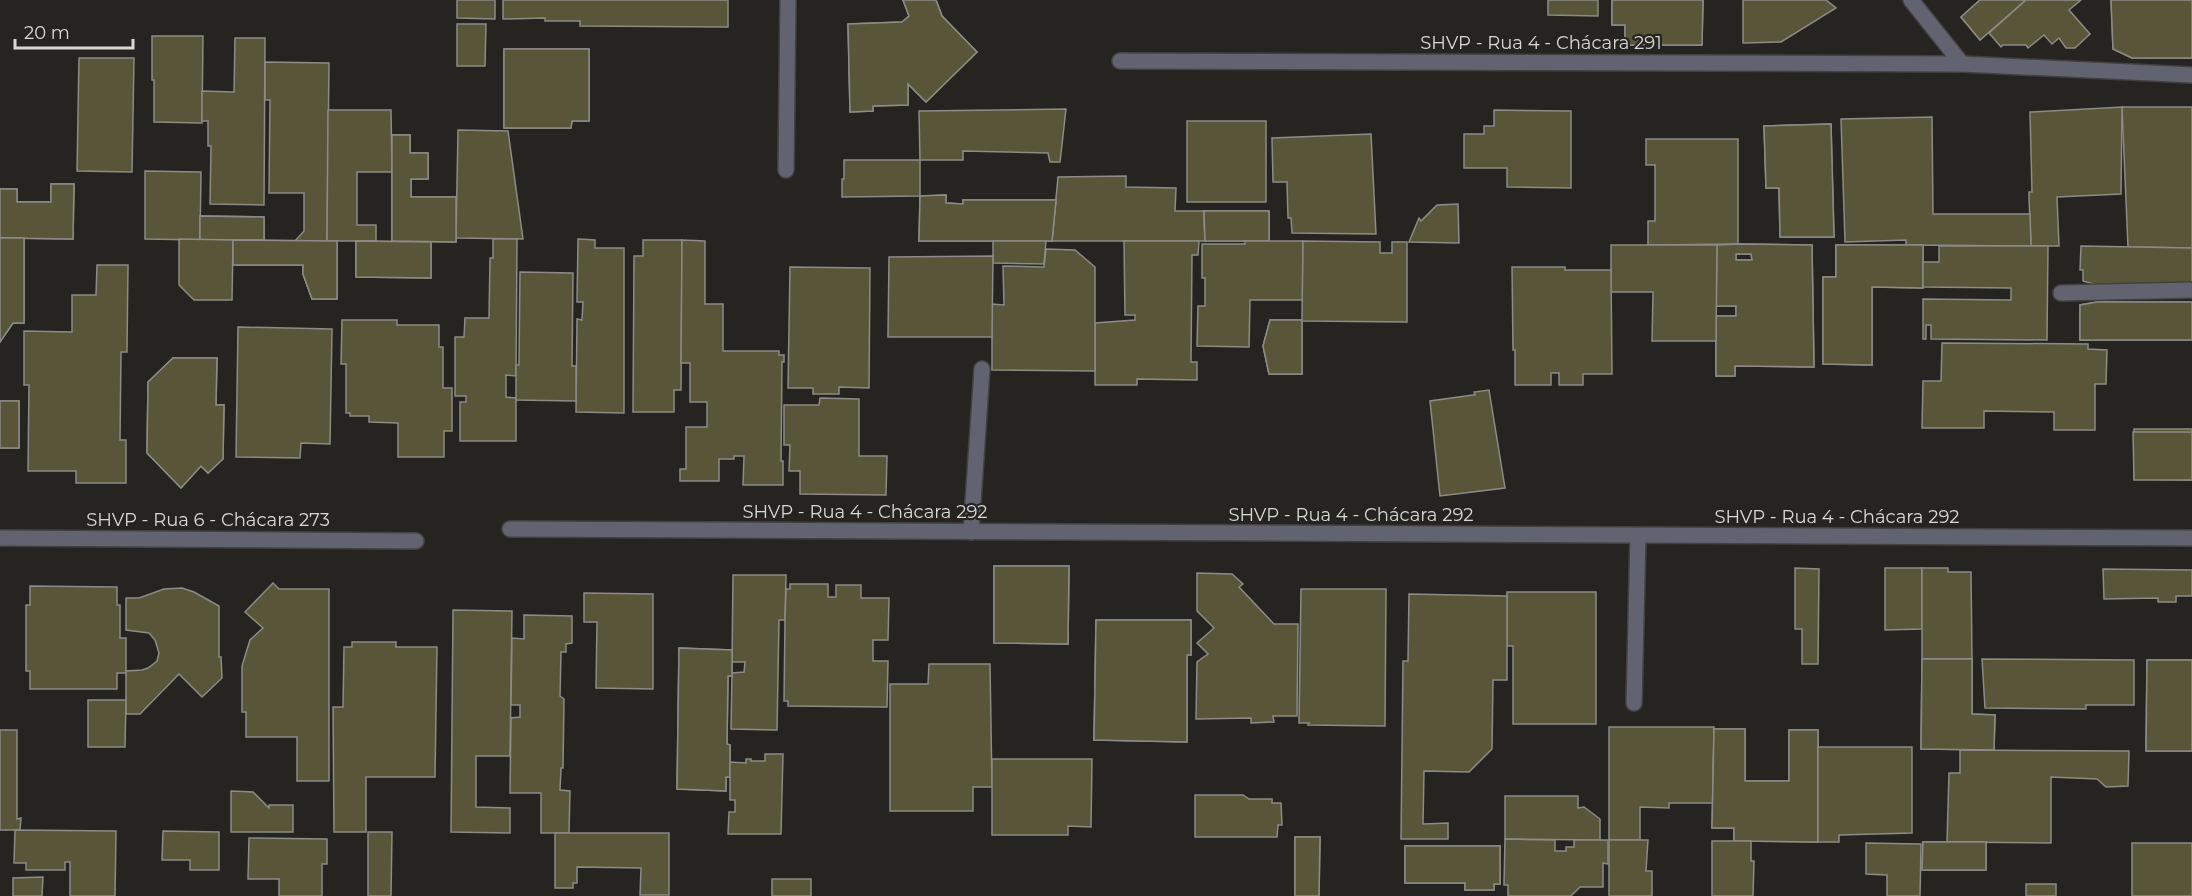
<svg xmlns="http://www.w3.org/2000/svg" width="2192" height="896" font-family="Montserrat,sans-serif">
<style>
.building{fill:#595538;stroke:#8b8b87;stroke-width:1.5;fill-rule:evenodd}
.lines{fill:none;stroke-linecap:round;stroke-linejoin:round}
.minor-casing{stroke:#42413e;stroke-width:18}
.minor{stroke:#616370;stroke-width:15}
.labels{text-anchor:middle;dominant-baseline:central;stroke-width:4.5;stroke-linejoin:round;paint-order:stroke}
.street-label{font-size:18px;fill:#d8d8d5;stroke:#252421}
</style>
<rect width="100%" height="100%" fill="#252421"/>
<!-- building -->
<g class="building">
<polygon points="457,0 495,0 495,19 457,18"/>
<polygon points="503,0 728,0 728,27 580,26 580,21 545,21 545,18 503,19"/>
<polygon points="903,0 936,0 942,16 977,52 926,102 908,84 908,105 873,106 873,111 850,112 848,24 902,22 909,16"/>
<polygon points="903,0 936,0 942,16 977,52 926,102 908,84 908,105 873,106 873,111 850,112 848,24 902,22 909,16"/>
<polygon points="1548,0 1598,0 1598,16 1548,15"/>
<polygon points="1612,0 1703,0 1702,45 1625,45 1625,25 1612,25"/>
<polygon points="1612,0 1703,0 1702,45 1625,45 1625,25 1612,25"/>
<polygon points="1743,0 1826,0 1836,8 1781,42 1743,43"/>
<polygon points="1980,0 2026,0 1980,40 1961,17"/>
<polygon points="1980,0 2026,0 1980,40 1961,17"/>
<polygon points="2026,0 2081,0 2069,10 2090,34 2075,48 2066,48 2059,38 2052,44 2044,35 2028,48 2026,45 2003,45 2001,47 1989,33"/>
<polygon points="2111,0 2192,0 2192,58 2132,58 2113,49"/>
<polygon points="2111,0 2192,0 2192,58 2132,58 2113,49"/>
<polygon points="457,24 486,24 485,66 457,66"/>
<polygon points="152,36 203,36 202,123 154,122 154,80 152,80"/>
<polygon points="235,38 265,38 264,205 210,204 211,146 208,146 208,121 202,121 202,91 234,92"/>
<polygon points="504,49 589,49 589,121 572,121 571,128 504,128"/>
<polygon points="504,49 589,49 589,121 572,121 571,128 504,128"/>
<polygon points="79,58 134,58 132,172 77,171"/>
<polygon points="265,62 329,63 327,241 295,241 304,231 304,193 269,193 270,100 265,100"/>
<polygon points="2122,107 2192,107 2192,248 2128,247"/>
<polygon points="2122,107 2121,194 2057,197 2059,246 2031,246 2029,198 2029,192 2032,192 2030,112"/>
<polygon points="1066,109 1060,162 1050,162 1048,153 963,151 963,160 920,160 919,111"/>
<polygon points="328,110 391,110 392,172 357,172 357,225 376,225 376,241 327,241"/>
<polygon points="1494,110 1571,111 1571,188 1507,187 1507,168 1464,168 1464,134 1484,134 1484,126 1494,126"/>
<polygon points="1932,117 1933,214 2030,214 2031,246 1906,245 1906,240 1845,242 1841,119"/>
<rect x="1187" y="121" width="79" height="81"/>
<polygon points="1831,124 1834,237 1780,237 1779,188 1766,188 1764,126"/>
<polygon points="1831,124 1834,237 1780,237 1779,188 1766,188 1764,126"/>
<polygon points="458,130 508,131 523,239 456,238"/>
<polygon points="1371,134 1376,234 1292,233 1291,218 1288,218 1287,182 1273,182 1272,138"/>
<polygon points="392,135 410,135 410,153 428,153 428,179 411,179 411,197 456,197 456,242 392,241"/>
<polygon points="392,135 410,135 410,153 428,153 428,179 411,179 411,197 456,197 456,242 392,241"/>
<polygon points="1646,139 1738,139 1738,244 1648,245 1648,221 1655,221 1655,165 1646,165"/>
<polygon points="844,160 920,160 920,196 842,197 842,179 844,179"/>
<polygon points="145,171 201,172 200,240 145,239"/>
<polygon points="1126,176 1126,187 1176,188 1175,211 1204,211 1205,241 1052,241 1058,177"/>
<polygon points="51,184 74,184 73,239 0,238 0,189 17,189 17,202 51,202"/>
<polygon points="51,184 74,184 73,239 0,238 0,189 17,189 17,202 51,202"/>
<polygon points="946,195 946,203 963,204 963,200 1056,200 1052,241 919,241 920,196"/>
<polygon points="946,195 946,203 963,204 963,200 1056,200 1052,241 919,241 920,196"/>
<polygon points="1458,204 1459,243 1409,242 1419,218 1421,221 1437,205"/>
<polygon points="1204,211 1269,211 1269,241 1205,241"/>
<polygon points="1204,211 1269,211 1269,241 1205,241"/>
<polygon points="200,216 264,217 264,240 200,240"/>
<polygon points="200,216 264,217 264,240 200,240"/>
<polygon points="0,238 24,238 24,323 13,323 0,342"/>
<polygon points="0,238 24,238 24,323 13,323 0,342"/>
<polygon points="179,239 233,240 232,300 194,300 179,285"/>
<polygon points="493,239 517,239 516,376 506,375 506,397 516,398 516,441 460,441 460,402 466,402 466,396 455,396 455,337 464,337 465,318 489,318 490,258 493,258"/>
<polygon points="578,239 595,240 595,248 624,248 624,413 576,412 577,319 582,320 583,302 577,302"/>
<polygon points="233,240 337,241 337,299 312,299 303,274 303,265 233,265"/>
<polygon points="233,240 337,241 337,299 312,299 303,274 303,265 233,265"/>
<polygon points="643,240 682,240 681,390 674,390 674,412 633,412 634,256 643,256"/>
<polygon points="682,240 705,241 705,304 723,304 723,351 779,351 779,355 784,355 784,362 782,362 781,461 783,461 783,485 743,485 744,456 734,456 734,459 719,459 719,481 680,481 680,469 686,469 686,427 707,427 707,402 690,402 690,363 681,363"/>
<polygon points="356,241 431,242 431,278 356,277"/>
<polygon points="356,241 431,242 431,278 356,277"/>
<polygon points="993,241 1046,241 1044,264 993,263"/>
<polygon points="1124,241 1199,241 1198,255 1192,255 1191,362 1197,362 1197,380 1137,379 1137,385 1095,385 1095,323 1135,320 1135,315 1125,315"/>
<polygon points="1245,241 1303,241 1303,300 1250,300 1249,347 1197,346 1198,306 1205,306 1205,278 1202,278 1202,244 1245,244"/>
<polygon points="1303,241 1380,242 1380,253 1392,253 1392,242 1407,242 1407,322 1302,321"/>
<path d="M1738,244L1812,245L1814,367L1735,366V376H1716V316H1736V306H1716L1717,245ZM1736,254H1751L1752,260H1736Z"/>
<path d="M1738,244L1812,245L1814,367L1735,366V376H1716V316H1736V306H1716L1717,245ZM1736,254H1751L1752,260H1736Z"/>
<polygon points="1611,245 1717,245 1716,341 1652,341 1653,292 1611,292"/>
<polygon points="1836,245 1923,245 1923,288 1872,287 1872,365 1823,364 1823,277 1836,277"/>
<polygon points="1836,245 1923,245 1923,288 1872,287 1872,365 1823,364 1823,277 1836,277"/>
<polygon points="1939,246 2048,246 2047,340 1931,339 1931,325 1926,325 1926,339 1923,339 1923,299 2011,300 2011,288 1923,287 1923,262 1939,262"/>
<polygon points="2081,246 2192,248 2192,284 2097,285 2083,281 2083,270 2080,270"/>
<polygon points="1046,249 1075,250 1095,267 1095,371 992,370 992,304 1004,305 1003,266 1044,267"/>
<polygon points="993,256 992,337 888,337 889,257"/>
<polygon points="97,265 128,265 127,352 121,352 120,440 126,440 126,483 76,483 76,471 28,471 29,385 24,385 24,331 72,332 72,295 96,295"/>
<polygon points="790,267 870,268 869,388 839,387 839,394 813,394 813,388 788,388"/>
<polygon points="1512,267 1565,267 1565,270 1611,270 1612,374 1583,374 1583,385 1559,385 1559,373 1551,373 1551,385 1515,385 1515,350 1513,350"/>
<polygon points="520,272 573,273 572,366 576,366 576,401 516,400 516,365 519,365"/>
<polygon points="2097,302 2192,302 2192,340 2080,340 2080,305"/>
<polygon points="2097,302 2192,302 2192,340 2080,340 2080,305"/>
<polygon points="342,320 397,320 397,325 439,325 439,347 443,347 443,388 452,388 452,431 444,431 444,457 398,457 398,423 369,422 369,416 350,416 350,413 346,413 346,364 341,364"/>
<polygon points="1270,320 1302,320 1302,374 1269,374 1263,346"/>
<polygon points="1270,320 1302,320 1302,374 1269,374 1263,346"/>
<polygon points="238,327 332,329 330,444 301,443 300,458 236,457"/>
<polygon points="1942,343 2088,344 2088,349 2107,350 2106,384 2095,384 2095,430 2054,430 2054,412 1984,411 1984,428 1922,428 1923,381 1941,381"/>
<polygon points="173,358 217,358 216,405 224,405 223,459 208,473 201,466 181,488 147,453 148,382"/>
<polygon points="173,358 217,358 216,405 224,405 223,459 208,473 201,466 181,488 147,453 148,382"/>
<polygon points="1489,390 1505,488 1440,496 1430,401 1473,395 1475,395 1474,392"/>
<polygon points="820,398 859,399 859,456 887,456 886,495 800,494 800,471 789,471 790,445 784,445 784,405 819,405"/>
<rect x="0" y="401" width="19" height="47"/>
<rect x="0" y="401" width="19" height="47"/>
<polygon points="2134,429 2192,429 2192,480 2134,479"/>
<polygon points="2133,432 2192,432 2192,480 2134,480"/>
<polygon points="994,566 1069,566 1068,644 994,643"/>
<polygon points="994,566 1069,566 1068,644 994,643"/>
<polygon points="1795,568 1819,569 1818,664 1802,664 1802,629 1795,629"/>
<polygon points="1885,568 1922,568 1922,629 1885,630"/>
<polygon points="1922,568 1948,568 1948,572 1971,572 1972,659 1922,659"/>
<polygon points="2103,569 2192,570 2192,596 2176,596 2176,602 2158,602 2158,598 2104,599"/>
<polygon points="1197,573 1232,574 1243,584 1239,587 1274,624 1298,624 1297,716 1273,716 1274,722 1251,723 1251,718 1196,719 1197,662 1208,654 1197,643 1214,628 1197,611"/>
<polygon points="733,575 786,575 785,620 779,620 777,730 731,729 732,673 744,672 745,662 732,662"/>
<polygon points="273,583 279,589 329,589 329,781 297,781 297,737 246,737 246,712 242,712 242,666 250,640 263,628 245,612"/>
<polygon points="790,584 828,584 828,597 836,597 836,585 861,585 861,598 889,598 888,640 873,640 873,661 888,661 887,707 788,706 788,701 784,701 785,620 786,589 790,589"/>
<polygon points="30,586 117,587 117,605 120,605 120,638 126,638 126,673 117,673 117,689 30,689 30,671 26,671 26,605 30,605"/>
<polygon points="182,588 194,592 219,606 219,657 221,657 222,678 202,697 179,674 140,714 126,714 126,671 142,670 148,668 157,661 159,653 155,640 149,633 126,630 126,598 139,598 164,589"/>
<polygon points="1301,589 1386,589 1385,726 1308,725 1309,723 1299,723"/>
<polygon points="1507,592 1596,592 1596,724 1513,724 1513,646 1507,646"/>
<polygon points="584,593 653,594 653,689 596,688 597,622 584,622"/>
<polygon points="1409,594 1507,596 1507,680 1493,680 1492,749 1469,772 1424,771 1423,824 1448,823 1448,839 1401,839 1403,661 1408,661"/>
<polygon points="453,610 512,611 510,756 476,756 476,807 510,808 510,833 451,832"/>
<polygon points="524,615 572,616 572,643 566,644 566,652 561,652 560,696 564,699 563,768 561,768 560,790 570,791 569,833 541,833 541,793 510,793 511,718 520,717 520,705 511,705 512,638 524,639"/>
<polygon points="1096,620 1191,620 1191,655 1187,655 1187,742 1094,740"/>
<polygon points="1096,620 1191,620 1191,655 1187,655 1187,742 1094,740"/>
<polygon points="352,642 396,642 396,647 437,647 435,777 366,777 366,832 334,832 333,707 343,707 344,647 352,647"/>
<polygon points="679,648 732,650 732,676 728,676 727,744 730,745 730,777 726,777 726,791 677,789"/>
<polygon points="679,648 732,650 732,676 728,676 727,744 730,745 730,777 726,777 726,791 677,789"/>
<polygon points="1922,659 1972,659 1972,714 1995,715 1994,750 1921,749"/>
<polygon points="1922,659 1972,659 1972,714 1995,715 1994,750 1921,749"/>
<polygon points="1982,659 2134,660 2134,705 2086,705 2086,709 1985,708"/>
<polygon points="2147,660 2192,660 2192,751 2146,751"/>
<polygon points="2147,660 2192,660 2192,751 2146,751"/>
<polygon points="929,664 990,664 992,787 973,787 973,811 890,811 890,684 928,684"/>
<polygon points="88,700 126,700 125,747 88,747"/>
<polygon points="1609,727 1714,727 1713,803 1669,803 1669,808 1640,807 1640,840 1609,840"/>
<polygon points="1714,729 1745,729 1745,781 1789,781 1789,730 1818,730 1818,842 1734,841 1734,828 1712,828"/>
<polygon points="1714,729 1745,729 1745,781 1789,781 1789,730 1818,730 1818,842 1734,841 1734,828 1712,828"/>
<polygon points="0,730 17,730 17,819 21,818 20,830 0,830"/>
<polygon points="1818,747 1912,747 1912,833 1839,835 1839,842 1818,842"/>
<polygon points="1960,750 2129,751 2128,786 2106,787 2097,779 2051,777 2051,843 1947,842 1949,773 1960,773"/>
<polygon points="765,754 783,754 781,834 728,834 729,812 735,812 735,800 730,800 730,762 746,763 746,759 751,759 751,761 765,761"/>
<polygon points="992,759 1092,759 1091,827 1068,826 1068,835 992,835"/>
<polygon points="231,791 253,792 269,808 269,805 293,805 293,832 231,832"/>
<polygon points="1195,795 1243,795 1249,799 1272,799 1272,803 1281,803 1282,825 1278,825 1277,837 1195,837"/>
<polygon points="1505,796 1578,796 1578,808 1584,807 1600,819 1600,840 1505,839"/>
<polygon points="15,830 116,831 115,896 70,896 70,862 65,862 65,870 26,870 26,863 14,863"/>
<polygon points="163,831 219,832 219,870 190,870 190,860 162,860"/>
<polygon points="368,832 392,832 391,896 368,896"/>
<polygon points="555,833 669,833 669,895 640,895 641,868 577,867 577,883 573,883 573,888 555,888"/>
<polygon points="1295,837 1320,837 1319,896 1295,896"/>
<polygon points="1295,837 1320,837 1319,896 1295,896"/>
<polygon points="249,838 327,839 327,864 322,864 322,896 279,896 279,879 248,879"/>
<polygon points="1505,839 1555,840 1555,851 1566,851 1566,847 1574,847 1574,840 1608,840 1608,864 1603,863 1603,887 1580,887 1571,896 1508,896 1508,885 1504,885"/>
<polygon points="1609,840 1648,840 1646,871 1652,871 1652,896 1609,896"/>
<polygon points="1712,841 1751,841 1751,861 1754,861 1753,896 1712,896"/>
<polygon points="1923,842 1986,842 1986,870 1922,870"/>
<polygon points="1923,842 1986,842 1986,870 1922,870"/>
<polygon points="1866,843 1921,844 1920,896 1887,896 1887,875 1866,874"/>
<rect x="2132" y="843" width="60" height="53"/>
<polygon points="1405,846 1500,846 1500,884 1494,884 1494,890 1465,890 1465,883 1405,883"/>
<polygon points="1405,846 1500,846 1500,884 1494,884 1494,890 1465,890 1465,883 1405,883"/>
<polygon points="43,877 42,896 13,896 13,878"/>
<rect x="772" y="879" width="39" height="17"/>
<rect x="2026" y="884" width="30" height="12"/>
</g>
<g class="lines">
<!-- minor casing -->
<g class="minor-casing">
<g id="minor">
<polyline points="1911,0 1962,64"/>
<polyline points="1120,61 1962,64 2192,75"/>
<polyline points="786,170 788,0"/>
<polyline points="2061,293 2192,290"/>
<polyline points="510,529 2192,538"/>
<polyline points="971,532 982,369"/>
<polyline points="0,538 416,541"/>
<polyline points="1634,703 1638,536"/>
</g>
</g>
<!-- minor -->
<use href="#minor" class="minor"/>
</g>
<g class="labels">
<!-- street labels -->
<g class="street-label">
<text x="1541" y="43">SHVP - Rua 4 - Chácara 291</text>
<text x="865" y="512">SHVP - Rua 4 - Chácara 292</text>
<text x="1351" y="515">SHVP - Rua 4 - Chácara 292</text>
<text x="1837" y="517">SHVP - Rua 4 - Chácara 292</text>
<text x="208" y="520">SHVP - Rua 6 - Chácara 273</text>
</g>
</g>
<!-- scale -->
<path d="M15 39v9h118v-9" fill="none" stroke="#d8d8d5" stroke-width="3"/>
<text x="24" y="39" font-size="18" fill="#d8d8d5" stroke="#252421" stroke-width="4.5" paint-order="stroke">20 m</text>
</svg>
